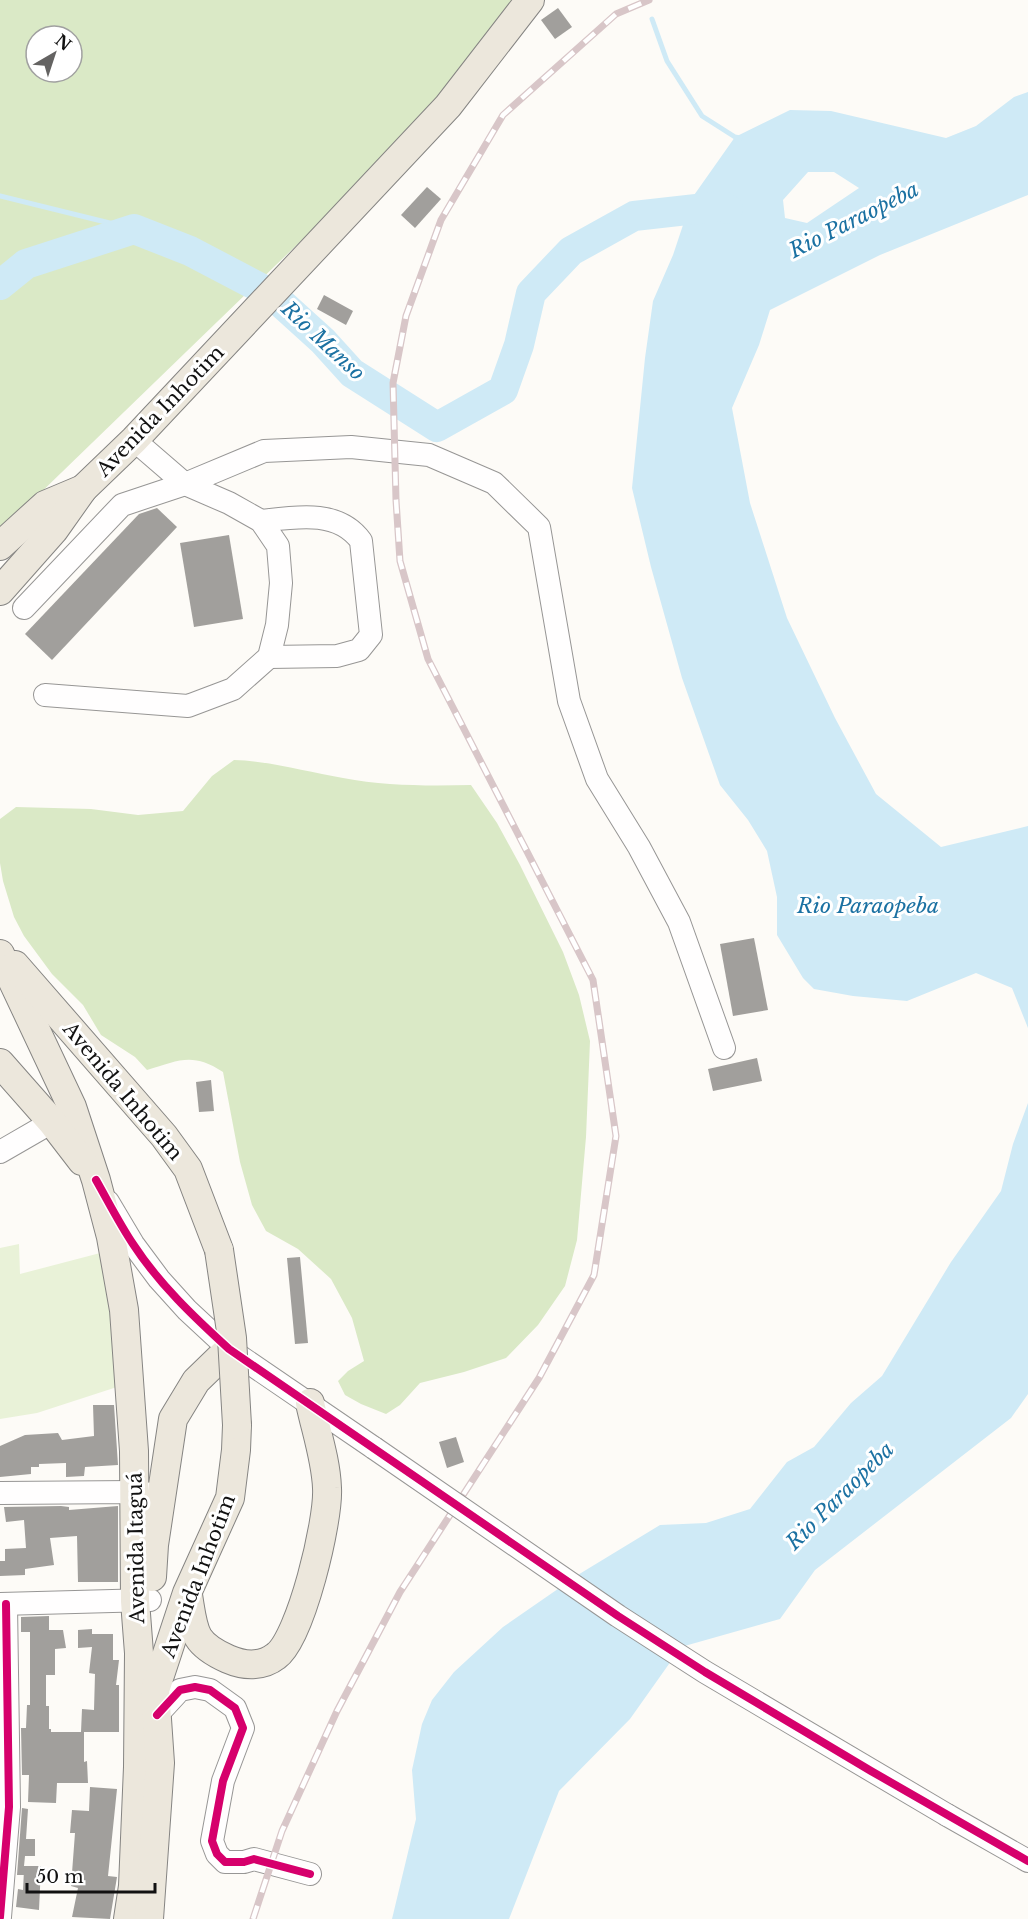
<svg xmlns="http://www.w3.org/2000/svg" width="1028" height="1919" font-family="'Libre Baskerville',serif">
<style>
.green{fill:#e9f2d8}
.forest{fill:#dae9c6;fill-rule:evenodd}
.water{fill:#cfeaf6;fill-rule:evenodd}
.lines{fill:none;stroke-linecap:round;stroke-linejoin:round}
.stream{stroke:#cfeaf6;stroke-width:5}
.river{stroke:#cfeaf6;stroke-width:30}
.building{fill:#a19f9c}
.minor-casing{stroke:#979695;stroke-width:24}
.major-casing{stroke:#858482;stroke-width:30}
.minor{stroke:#fffefe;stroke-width:22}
.major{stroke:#ece7dc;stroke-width:28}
.rail-casing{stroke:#d8c6c8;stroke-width:7}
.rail{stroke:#fff;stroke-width:4.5;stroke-dasharray:14;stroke-linecap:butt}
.minor-bridge-casing{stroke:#979695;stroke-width:24;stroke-linecap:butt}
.major-bridge-casing{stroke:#858482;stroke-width:30;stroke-linecap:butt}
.minor-bridge{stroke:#fffefe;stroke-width:22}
.major-bridge{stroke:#ece7dc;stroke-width:28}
.cycleway-casing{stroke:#fff;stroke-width:11}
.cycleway{stroke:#d6006c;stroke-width:8}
.labels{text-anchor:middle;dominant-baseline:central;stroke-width:6;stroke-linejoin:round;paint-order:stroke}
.street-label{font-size:20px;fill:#111;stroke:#fff}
.water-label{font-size:21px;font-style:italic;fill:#1b71a2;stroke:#fff}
</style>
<rect width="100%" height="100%" fill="#fdfbf7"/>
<!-- green -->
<polygon class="green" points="19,1244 20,1274 104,1252 117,1387 37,1413 0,1419 0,1248"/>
<!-- forest -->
<g class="forest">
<path d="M0,0H516L453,82L338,205L0,532ZM36,36H72V72H36Z"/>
<path d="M234,760C271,761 307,772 343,778C385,786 428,786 471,785L497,823L520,865L563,952L579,995L590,1041L586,1137L577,1240L565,1286L538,1325L506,1358L464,1372L420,1383L400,1405L386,1414L361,1404L345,1395L338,1381L348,1371L364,1361L352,1318L331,1279L298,1249L266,1231L252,1205L240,1162L223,1072C193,1052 179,1060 147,1070L135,1057L101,1035L83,1005L52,974L24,936L14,917L3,881L0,863V819L16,807L91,809L138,815L183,811L212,776Z"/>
</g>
<!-- water -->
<g class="water">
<path d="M1028,92V195L880,255L770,310L759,345L732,408L750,503L787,618L835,718L876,794L941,847L1028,826V1028L1012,988L976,973L907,1001L853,996L814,989L803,978L777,935V897L767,851L748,820L720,785L682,678L651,567L632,488L645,358L653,301L673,255L692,198L735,137L790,110L831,111L946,138L976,126L1014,97ZM808,172H834L859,188L807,223L785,218L783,200Z"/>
<polygon points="1028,1103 1028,1394 1011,1418 815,1570 780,1619 681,1647 630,1719 559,1791 509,1919 392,1919 416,1819 412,1770 422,1724 432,1700 454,1672 503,1627 581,1573 660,1525 706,1523 750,1509 787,1462 814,1447 851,1403 882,1376 951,1262 1001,1191 1013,1144"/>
</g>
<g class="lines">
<!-- stream -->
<g class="stream">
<polyline points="652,19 667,61 702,116 735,137 740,138"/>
<polyline points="0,196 134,229"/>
</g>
<!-- river -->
<polyline class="river" points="0,285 26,264 134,229 190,251 270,293 323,341 352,373 437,427 503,390 519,345 531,293 571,251 634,216 723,206 728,209"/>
</g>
<!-- building -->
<g class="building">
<polygon points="558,8 572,27 555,39 541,20"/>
<polygon points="427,187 441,199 415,228 401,215"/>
<polygon points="324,295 353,311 346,325 317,309"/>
<polygon points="157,508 177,527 52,660 25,634 139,514"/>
<polygon points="229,535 243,619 194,627 180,543"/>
<polygon points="754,938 768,1010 733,1016 720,944"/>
<polygon points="757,1058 762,1081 713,1091 708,1069"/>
<polygon points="211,1080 214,1111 199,1112 196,1082"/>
<polygon points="300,1257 308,1343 295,1344 287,1258"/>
<polygon points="93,1405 114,1405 118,1465 85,1467 84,1476 66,1477 66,1463 39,1464 39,1467 31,1467 31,1474 0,1477 0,1446 25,1435 58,1433 62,1440 94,1436"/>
<polygon points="456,1437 464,1462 447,1468 439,1442"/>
<polygon points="61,1506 69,1507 69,1510 118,1506 118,1582 78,1582 77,1536 50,1538 54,1565 25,1569 25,1575 0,1576 0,1561 5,1561 5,1549 26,1548 24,1520 6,1522 4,1507"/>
<polygon points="49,1616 49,1630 63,1630 66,1648 55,1649 55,1675 46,1675 46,1706 49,1706 49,1729 51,1729 51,1732 81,1732 82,1709 94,1710 95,1674 89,1673 92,1647 78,1648 78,1630 92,1629 92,1634 113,1634 113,1660 119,1660 116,1685 119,1685 119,1732 84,1732 84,1762 87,1761 88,1783 57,1783 56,1803 28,1802 29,1775 22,1775 21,1728 26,1728 27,1705 30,1705 30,1632 21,1632 21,1617"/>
<polygon points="90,1787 117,1789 108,1876 117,1877 110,1919 72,1917 78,1888 71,1886 75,1833 70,1833 72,1810 89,1811"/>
<polygon points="22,1808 28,1809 26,1839 35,1839 35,1856 25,1856 24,1866 41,1866 39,1910 16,1907 18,1889 23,1890 24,1870 24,1875 17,1875"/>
</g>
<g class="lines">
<!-- minor casing -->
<g class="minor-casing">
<g id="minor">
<path d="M261,521C295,517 338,509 361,541L371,635L359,650L337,656L269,657"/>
<polyline points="24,608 122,505 185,484 264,451 351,447 429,455 494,483 539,527 569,701 597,779 639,847 679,922 724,1048"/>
<polyline points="45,695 188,706 233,689 269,657 277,625 281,583 278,546 261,521 229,503 185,484 134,440"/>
<polyline points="0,1152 52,1122"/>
<polyline points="108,1202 133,1244 159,1279 187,1310 229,1349 374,1448"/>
<polyline points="0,1493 134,1492 151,1494"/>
<polyline points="0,1604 150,1600"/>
<polyline points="157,1715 180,1690 195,1687 210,1690 235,1708 243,1728 223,1781 212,1841 217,1854 225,1862 244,1862 254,1859 310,1874"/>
<polyline points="947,1815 1028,1861"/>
<polyline points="0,1917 9,1807 6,1604"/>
</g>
</g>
<!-- major casing -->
<g class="major-casing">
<g id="major">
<polyline points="0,546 45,505 83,489"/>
<polyline points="0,591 54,530 83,489 134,440 448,106 530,0"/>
<polyline points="0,954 72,1107 96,1180 111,1237 124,1310 134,1451 135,1601 139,1653 138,1767 133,1886 128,1919"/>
<polyline points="15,965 164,1136 188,1169 219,1250"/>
<polyline points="0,1063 52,1122 82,1161"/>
<polyline points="152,1577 154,1545 173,1419 196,1381 229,1349"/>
<path d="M188,1595C194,1631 192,1643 228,1659C244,1666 262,1667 276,1656C301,1638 329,1520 327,1488C326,1460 316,1431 310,1403"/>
<polyline points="149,1919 160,1763 155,1690 187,1593 230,1498 236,1450 237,1425"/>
</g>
</g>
<!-- minor -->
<use href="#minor" class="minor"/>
<!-- major -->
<use href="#major" class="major"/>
<!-- rail casing -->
<g class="rail-casing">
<polyline id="rail" points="253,1919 282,1831 337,1711 400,1592 539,1378 594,1275 616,1136 593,980 428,659 400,561 396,500 393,383 406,316 441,220 503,115 616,14 649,0"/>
</g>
<!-- rail -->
<use href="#rail" class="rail"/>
<!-- minor-bridge casing -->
<g class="minor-bridge-casing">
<polyline id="minor-bridge" points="374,1448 618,1616 705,1672 947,1815"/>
</g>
<!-- major-bridge casing -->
<g class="major-bridge-casing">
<polyline id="major-bridge" points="219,1250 232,1338 237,1425"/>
</g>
<!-- minor-bridge -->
<use href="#minor-bridge" class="minor-bridge"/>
<!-- major-bridge -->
<use href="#major-bridge" class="major-bridge"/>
<!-- cycleway casing -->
<g class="cycleway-casing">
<g id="cycleway">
<path d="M96,1180C108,1201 119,1223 133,1244C159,1284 194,1317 229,1349L618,1616L705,1672L871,1771L1028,1861"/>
<polyline points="157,1715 180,1690 195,1687 210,1690 235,1708 243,1728 223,1781 212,1841 217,1854 225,1862 244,1862 254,1859 310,1874"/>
<polyline points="0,1917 9,1807 6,1604"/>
</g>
</g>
<!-- cycleway -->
<use href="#cycleway" class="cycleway"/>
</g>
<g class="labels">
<!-- street labels -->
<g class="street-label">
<text transform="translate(160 411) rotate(-46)">Avenida Inhotim</text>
<text transform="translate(123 1091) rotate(50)">Avenida Inhotim</text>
<text transform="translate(136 1548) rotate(-91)">Avenida Itaguá</text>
<text transform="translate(198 1576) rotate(-69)">Avenida Inhotim</text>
</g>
<!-- water labels -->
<g class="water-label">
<text transform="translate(854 220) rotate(-27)">Rio Paraopeba</text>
<text transform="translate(323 341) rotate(43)">Rio Manso</text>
<text x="868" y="906">Rio Paraopeba</text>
<text transform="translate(840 1496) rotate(-45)">Rio Paraopeba</text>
</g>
</g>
<!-- north arrow -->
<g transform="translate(54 54) rotate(39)"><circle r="28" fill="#ffffff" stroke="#a0a0a0" stroke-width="1.5"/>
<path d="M0-4.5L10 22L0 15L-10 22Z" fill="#646362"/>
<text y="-9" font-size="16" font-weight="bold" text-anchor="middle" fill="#111111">N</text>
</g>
<!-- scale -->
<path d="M27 1883v9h128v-9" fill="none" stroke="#111111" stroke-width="3"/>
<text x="36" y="1883" font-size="18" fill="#111111" stroke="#ffffff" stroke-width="4.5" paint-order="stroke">50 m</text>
</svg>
